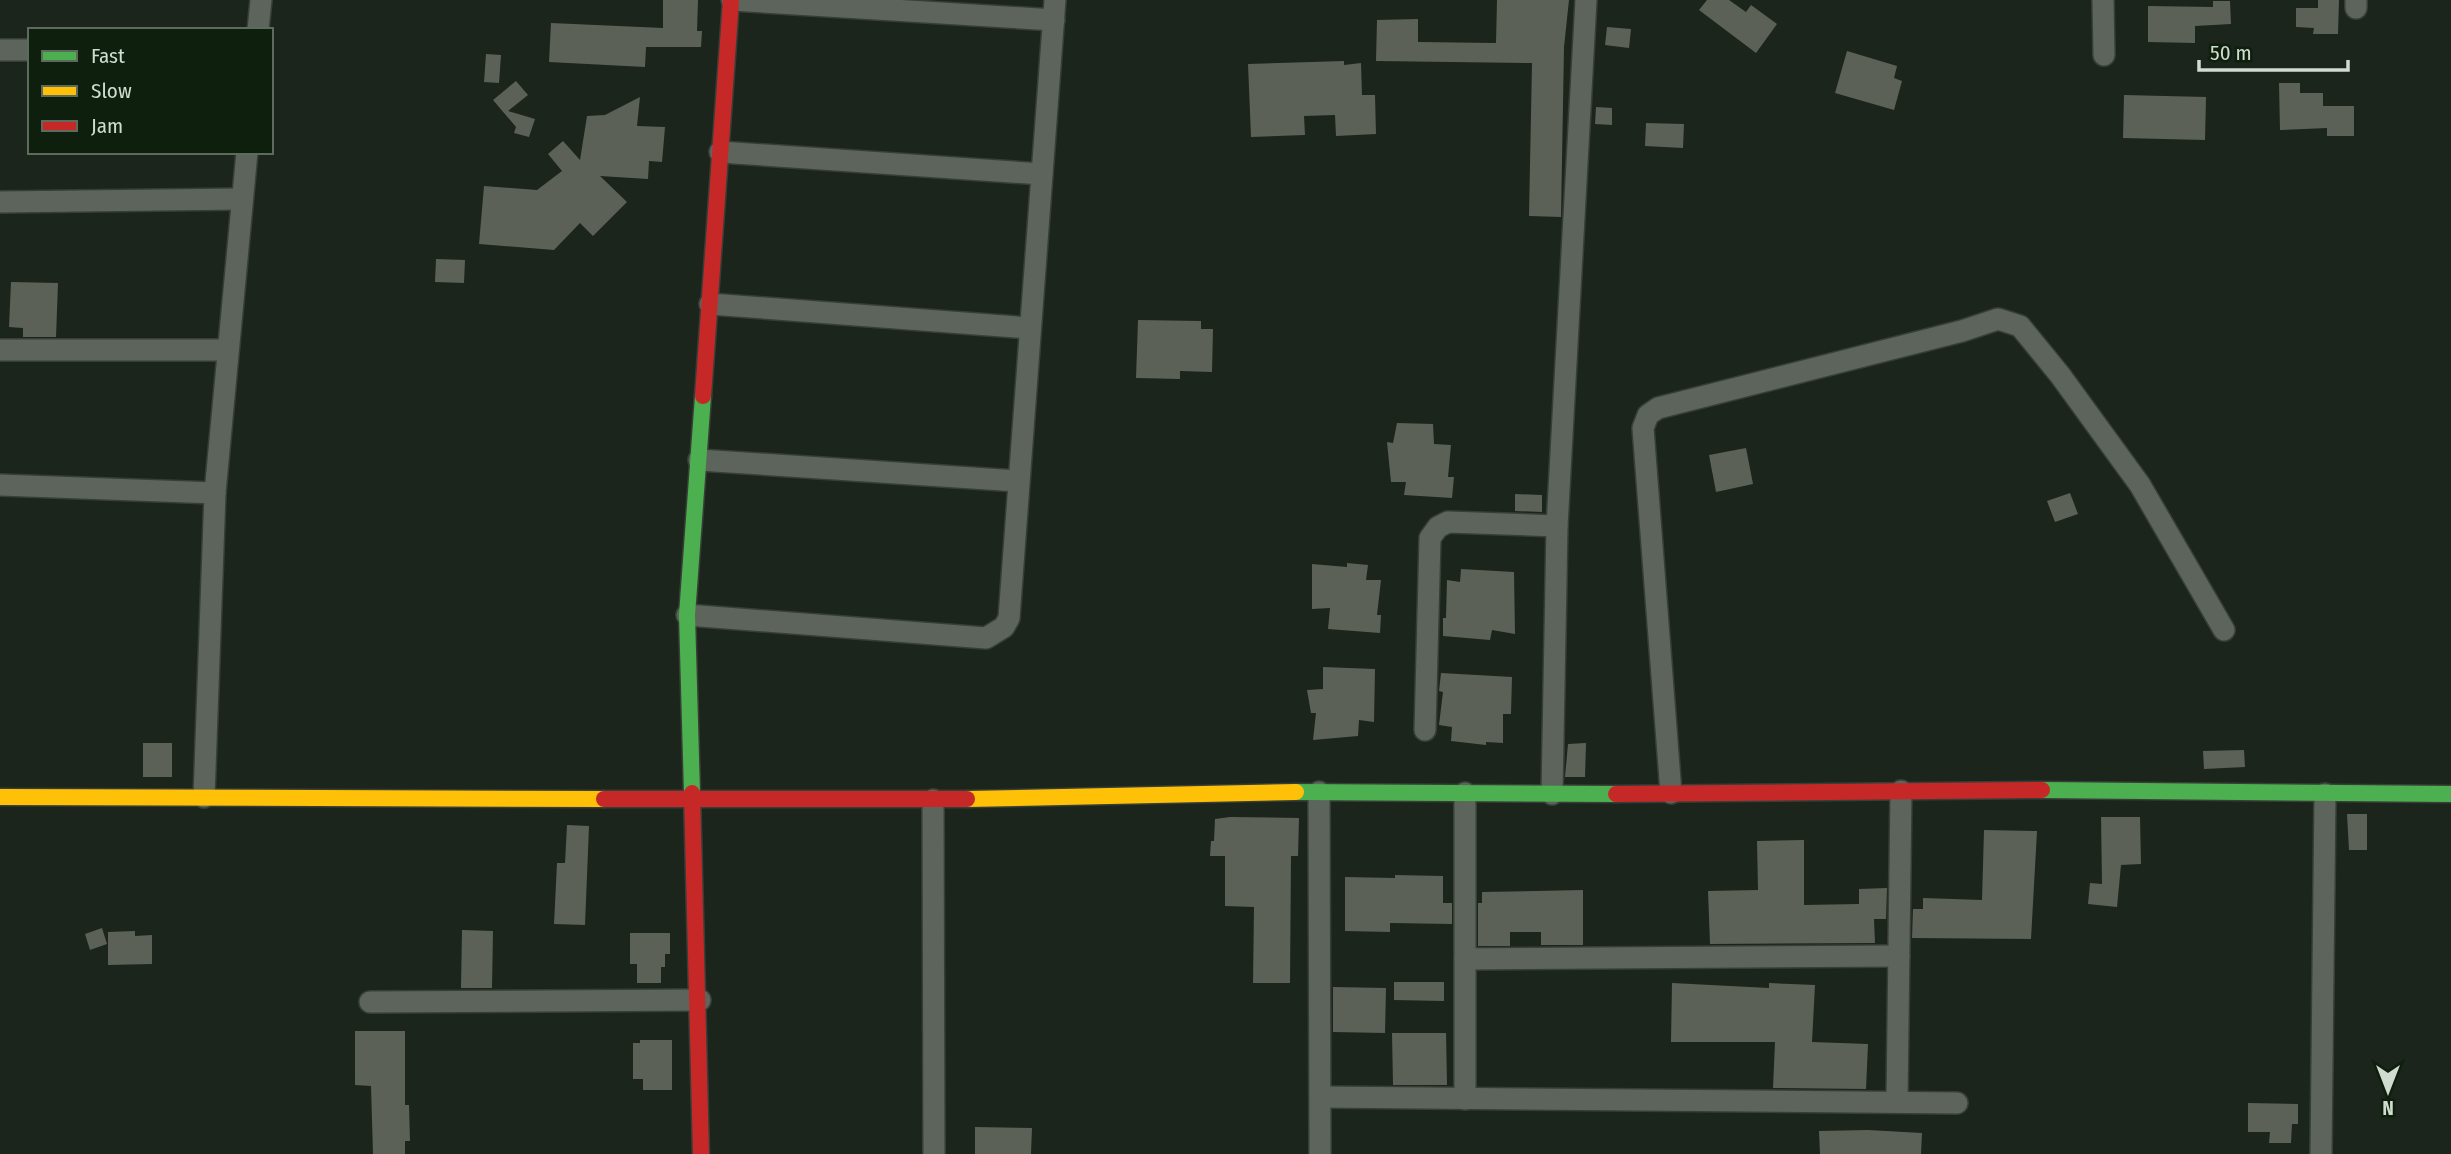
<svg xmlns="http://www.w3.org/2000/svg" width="2451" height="1154" font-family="'Fira Sans Condensed',sans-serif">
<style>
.building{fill:#5b6157}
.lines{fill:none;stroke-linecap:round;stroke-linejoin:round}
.street-casing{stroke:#373e37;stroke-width:24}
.fast-casing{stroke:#373e37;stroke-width:19}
.slow-casing{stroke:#373e37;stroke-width:19}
.jam-casing{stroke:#373e37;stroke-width:19}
.street{stroke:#5d645c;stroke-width:21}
.fast{stroke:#4caf50;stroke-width:16}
.slow{stroke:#ffc107;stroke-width:16}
.jam{stroke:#c62828;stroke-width:16}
</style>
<rect width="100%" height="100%" fill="#1c251b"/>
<!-- building -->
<g class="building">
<polygon points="663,0 698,0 697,31 702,31 701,47 646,47 645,67 549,62 551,23 663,28"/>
<polygon points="1497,0 1569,0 1564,47 1561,217 1529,216 1532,63 1376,61 1377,20 1418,19 1418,42 1496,43"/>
<polygon points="1707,0 1729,0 1746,12 1751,5 1777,24 1756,53 1699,10"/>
<polygon points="2318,0 2339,0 2338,34 2313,34 2314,28 2296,27 2296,8 2318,8"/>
<polygon points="2213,1 2230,1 2231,24 2195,26 2195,43 2148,42 2148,6 2213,7"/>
<polygon points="1607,27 1631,29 1629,48 1605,45"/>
<polygon points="1847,51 1897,66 1894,78 1902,81 1894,110 1835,93"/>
<polygon points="486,54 501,55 499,83 484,82"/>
<polygon points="1344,61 1344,65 1361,63 1362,95 1375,95 1376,134 1336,136 1335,115 1304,116 1305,135 1251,137 1248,64"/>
<polygon points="516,81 528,95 508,111 535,119 529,137 514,133 516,127 493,100"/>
<polygon points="2279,83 2300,83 2300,93 2323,93 2323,106 2354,106 2354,136 2327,136 2327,128 2280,130"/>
<polygon points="2124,95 2206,97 2205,140 2123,138"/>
<polygon points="640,97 637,126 665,127 662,162 649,161 648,179 600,176 627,202 593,236 580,223 554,250 479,244 484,186 537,190 562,171 548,154 563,141 580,160 587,116 605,115"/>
<polygon points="1596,107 1612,108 1612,125 1595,124"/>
<polygon points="1646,123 1684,124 1683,148 1645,146"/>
<polygon points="436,259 465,260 464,283 435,282"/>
<polygon points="11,282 58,283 56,337 23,337 23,328 9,327"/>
<polygon points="1138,320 1201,321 1201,329 1213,329 1212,372 1180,371 1180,379 1136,378"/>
<polygon points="1397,423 1433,424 1434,444 1451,445 1448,477 1454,477 1452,498 1404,495 1406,482 1391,482 1387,442 1393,443"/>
<polygon points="1746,448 1753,484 1716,492 1709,455"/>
<polygon points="2070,493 2078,514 2055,522 2047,501"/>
<polygon points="1515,494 1542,495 1542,512 1515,511"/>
<polygon points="1347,563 1368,565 1366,580 1381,580 1377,615 1381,615 1380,633 1328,629 1330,608 1312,609 1312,564 1347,567"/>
<polygon points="1461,569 1514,572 1515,634 1492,630 1490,640 1443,636 1443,618 1446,618 1447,580 1460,582"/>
<polygon points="1323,667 1375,669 1374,722 1359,720 1358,736 1313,740 1316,713 1311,713 1307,690 1323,689"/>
<polygon points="1441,673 1512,677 1511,714 1503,714 1503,743 1486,742 1486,745 1451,741 1452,727 1439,725 1443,692 1439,691"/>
<rect x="143" y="743" width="29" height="34"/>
<polygon points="1586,743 1585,777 1565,777 1568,744"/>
<polygon points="2244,750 2245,767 2204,769 2203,751"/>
<polygon points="2347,814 2367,814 2367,850 2349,850"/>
<polygon points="1230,817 1299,818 1298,856 1291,856 1290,983 1253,983 1254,907 1225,906 1225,856 1210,856 1211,841 1214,841 1215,819"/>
<polygon points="2101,817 2140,817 2141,864 2121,865 2117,907 2088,904 2090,883 2102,884"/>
<polygon points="567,825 589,826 585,925 554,924 557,863 565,863"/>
<polygon points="1984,830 2037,831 2031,939 1912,938 1913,909 1923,909 1923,898 1982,900"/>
<polygon points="1804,840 1804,905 1859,904 1859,889 1887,888 1886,919 1874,919 1875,943 1710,944 1708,891 1758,890 1757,841"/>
<polygon points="1395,875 1443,876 1443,903 1452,903 1452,924 1390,923 1390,932 1345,931 1345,877 1395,878"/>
<polygon points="1583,890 1583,945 1541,945 1541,932 1510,932 1510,946 1478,946 1478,903 1482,903 1482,892"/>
<polygon points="102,928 107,944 90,950 85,934"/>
<polygon points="462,930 493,931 492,988 461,988"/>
<polygon points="135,931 135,936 152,935 152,964 108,965 108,932"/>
<polygon points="630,933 670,933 670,954 665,954 665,967 661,967 661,983 637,983 637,964 630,964"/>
<polygon points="1394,982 1444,982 1444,1001 1394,1000"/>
<polygon points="1672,983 1769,988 1769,983 1815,985 1812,1042 1868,1044 1866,1089 1773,1088 1775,1042 1671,1042"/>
<polygon points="1333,987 1386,988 1385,1033 1333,1032"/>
<polygon points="355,1031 405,1031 405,1105 409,1105 410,1141 405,1141 405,1154 373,1154 371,1086 355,1085"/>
<polygon points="1392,1033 1446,1033 1447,1085 1393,1085"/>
<polygon points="640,1040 672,1040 672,1090 643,1090 643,1079 633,1079 633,1043 640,1043"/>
<polygon points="2248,1103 2298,1104 2298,1124 2292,1124 2291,1143 2269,1143 2270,1132 2248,1132"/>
<polygon points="975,1127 1032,1128 1031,1154 975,1154"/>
<polygon points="1868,1130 1922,1133 1921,1154 1820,1154 1819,1131"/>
</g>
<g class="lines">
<!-- street casing -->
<g class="street-casing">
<g id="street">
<polyline points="732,0 1054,20"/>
<polyline points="2103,0 2104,55"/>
<polyline points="2356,0 2356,8"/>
<polyline points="258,30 261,0"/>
<polyline points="0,50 30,50"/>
<polyline points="720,152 1042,174"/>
<polyline points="0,202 242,199"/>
<polyline points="710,304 1030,328"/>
<polyline points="0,350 228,350"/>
<polyline points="699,460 1018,481"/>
<polyline points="0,485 215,493 204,797"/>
<polyline points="215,493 247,152"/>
<polyline points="687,615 986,638 1004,627 1009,618 1055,0"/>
<polyline points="1425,730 1430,538 1438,527 1448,522 1557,526"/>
<polyline points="1319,792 1320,1154"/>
<polyline points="1465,793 1465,1099"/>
<polyline points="1671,793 1643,428 1648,415 1658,408 1962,331 1998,319 2020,326 2060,375 2140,485 2224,630"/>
<polyline points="1552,794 1557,526 1586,0"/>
<polyline points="933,800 934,1154"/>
<polyline points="1465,959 1899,956"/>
<polyline points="370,1002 700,1000"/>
<polyline points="1322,1097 1957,1103"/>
<polyline points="1897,1101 1901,791"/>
<polyline points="2321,1154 2325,794"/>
</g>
</g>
<!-- fast casing -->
<g class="fast-casing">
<g id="fast">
<polyline points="2042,790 2451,794"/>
<polyline points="1296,792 1616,794"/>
<polyline points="692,793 687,615 703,396"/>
</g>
</g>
<!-- slow casing -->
<g class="slow-casing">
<g id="slow">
<polyline points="0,797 604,799"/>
<polyline points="967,799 1296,792"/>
</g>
</g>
<!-- jam casing -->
<g class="jam-casing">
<g id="jam">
<polyline points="703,396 731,0"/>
<polyline points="692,793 701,1154"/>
<polyline points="1616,794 2042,790"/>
<polyline points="604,799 967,799"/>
</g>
</g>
<!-- street -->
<use href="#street" class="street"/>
<!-- fast -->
<use href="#fast" class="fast"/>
<!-- slow -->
<use href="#slow" class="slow"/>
<!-- jam -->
<use href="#jam" class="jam"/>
</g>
<!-- legend -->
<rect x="28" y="28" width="245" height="126" fill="#0e1f0e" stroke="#5c6b5b" stroke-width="2"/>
<rect x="42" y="51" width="35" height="10" fill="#4caf50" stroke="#5c6b5b" stroke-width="2"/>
<text x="91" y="63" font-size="21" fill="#d0dccf">Fast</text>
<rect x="42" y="86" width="35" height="10" fill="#ffc107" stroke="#5c6b5b" stroke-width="2"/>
<text x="91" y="98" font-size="21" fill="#d0dccf">Slow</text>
<rect x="42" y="121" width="35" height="10" fill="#c62828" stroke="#5c6b5b" stroke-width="2"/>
<text x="91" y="133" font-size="21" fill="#d0dccf">Jam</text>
<!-- north arrow -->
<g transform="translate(2388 1091) rotate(180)" stroke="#0e1f0e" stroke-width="5" paint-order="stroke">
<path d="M0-5L12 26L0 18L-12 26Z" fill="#d0dccf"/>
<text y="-10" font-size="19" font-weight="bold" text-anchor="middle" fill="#d0dccf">N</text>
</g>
<!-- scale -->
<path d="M2199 60v10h149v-10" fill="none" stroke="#d0dccf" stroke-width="3.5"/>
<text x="2210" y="60" font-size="21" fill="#d0dccf" stroke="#0e1f0e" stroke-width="5" paint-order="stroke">50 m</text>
</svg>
